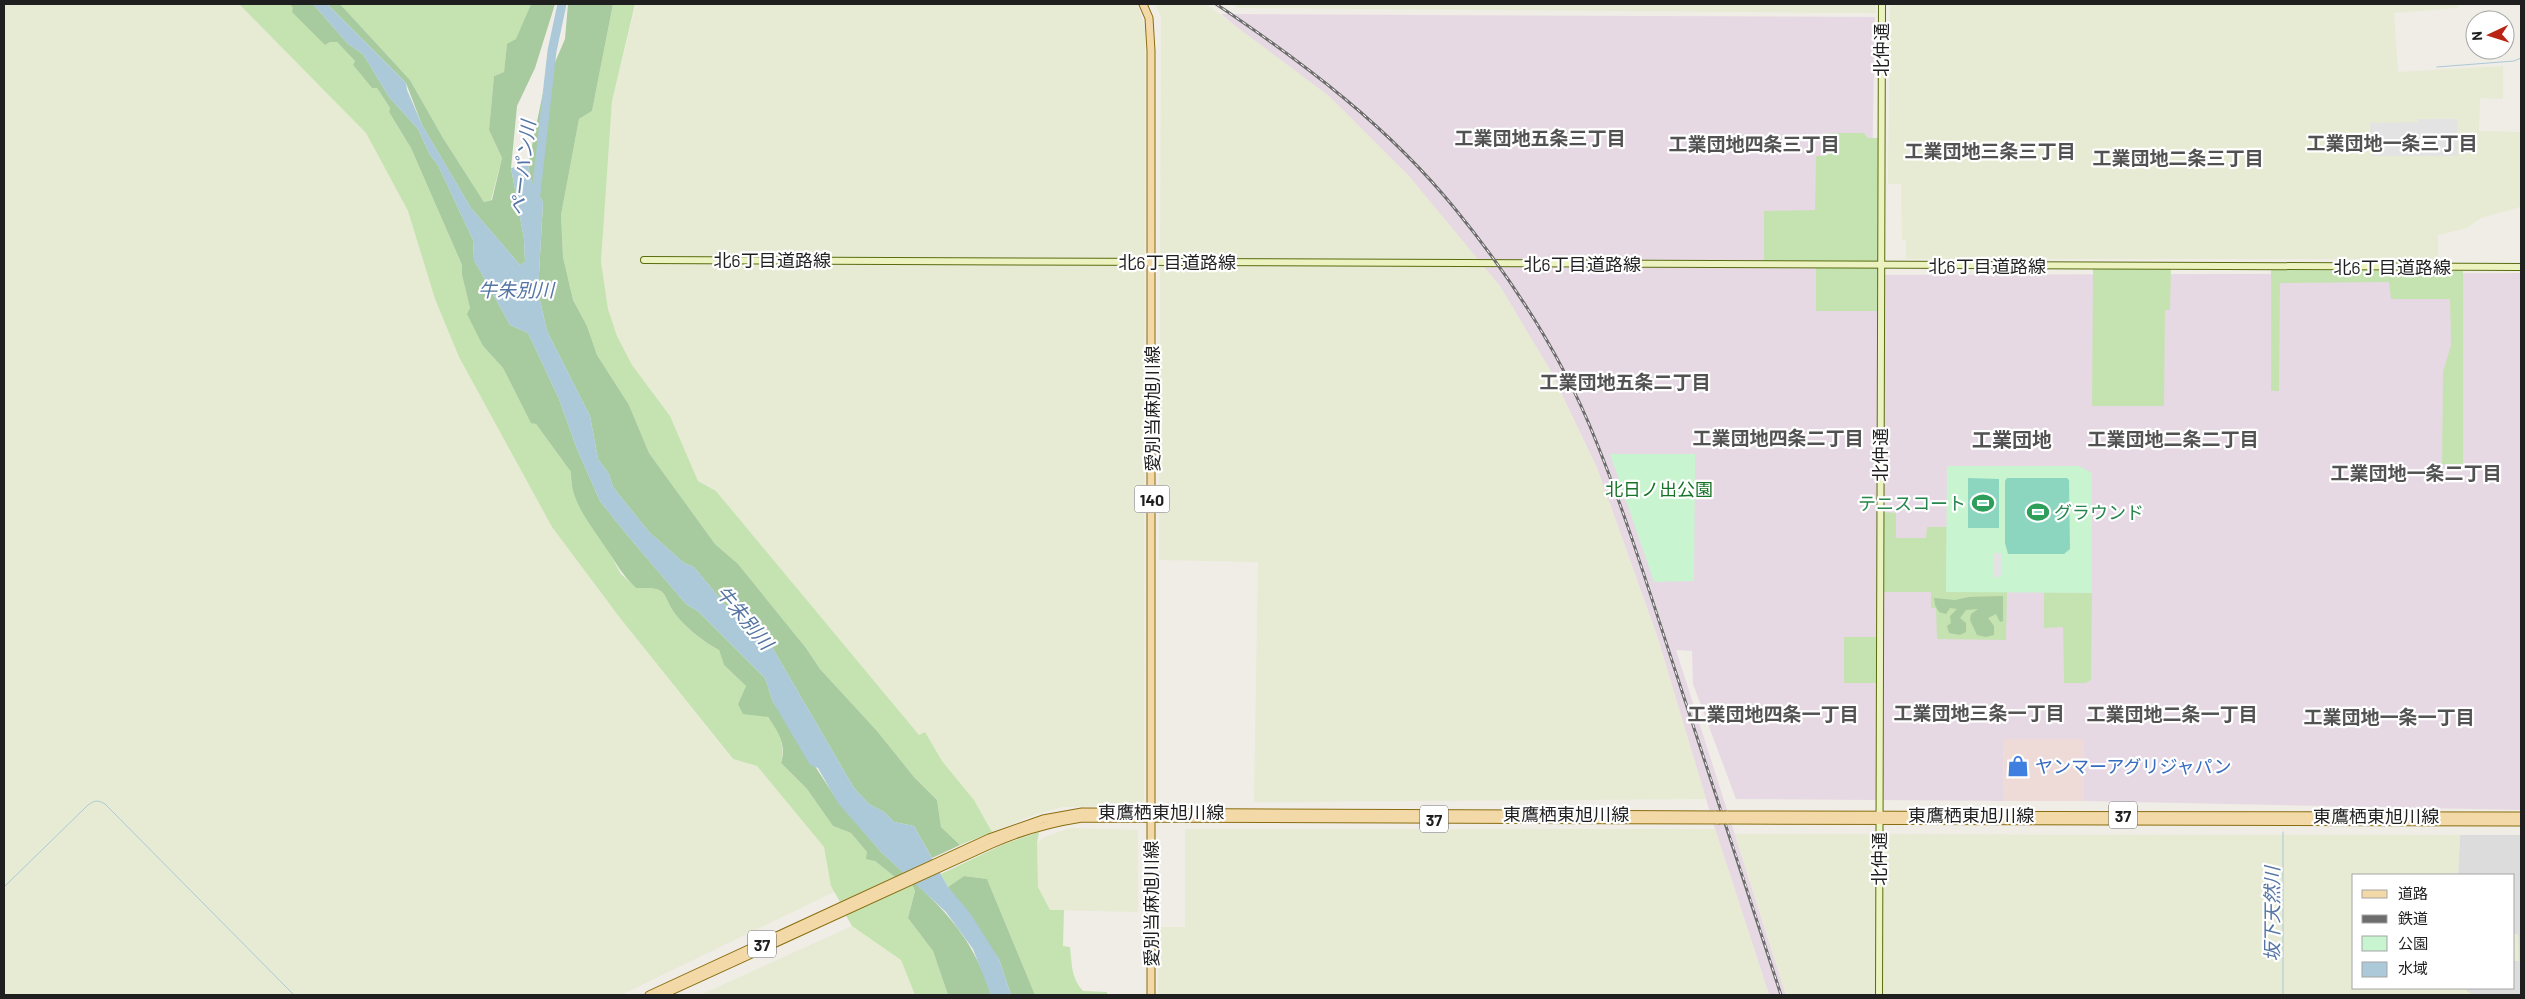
<svg xmlns="http://www.w3.org/2000/svg" width="2525" height="999" font-family="Barlow,'Noto Sans JP',sans-serif">
<style>
.residential{fill:#dddcdc}
.commercial{fill:#eedad7}
.industrial{fill:#e7d9e3}
.farmland{fill:#e7ebd3}
.grass{fill:#c5e3b1}
.forest{fill:#a7ca9f}
.park{fill:#c8f4d0}
.pitch{fill:#8cd6c0}
.parking{fill:#e3e3e3}
.water{fill:#abc9d8}
.lines{fill:none;stroke-linecap:round;stroke-linejoin:round}
.stream{stroke:#abc9d8;stroke-width:1}
.river{stroke:#abc9d8;stroke-width:9}
.secondary-casing{stroke:#596c10;stroke-width:8}
.primary-casing{stroke:#8a6d0f;stroke-width:9}
.secondary{stroke:#ecf3c0;stroke-width:6}
.primary{stroke:#f2d9a7;stroke-width:7}
.rail-casing{stroke:#6d6d6d;stroke-width:3}
.rail{stroke:#fff;stroke-width:1;stroke-dasharray:4;stroke-linecap:butt}
.primary-bridge-casing{stroke:#8a6d0f;stroke-width:9;stroke-linecap:butt}
.primary-bridge{stroke:#f2d9a7;stroke-width:7}
.labels{text-anchor:middle;dominant-baseline:central;stroke-width:4.5;stroke-linejoin:round;paint-order:stroke}
.shield{fill:#fff;stroke:#626262;stroke-width:1}
.shield-label{font-size:16px;font-weight:bold;fill:#1f1f1f}
.street-label{font-size:18px;fill:#1f1f1f;stroke:#fff}
.park-label{font-size:18px;fill:#177327;stroke:#fff}
.leisure-label{font-size:18px;fill:#27864d;stroke:#fff;text-anchor:end}
.shop-label{font-size:18px;fill:#366cbe;stroke:#fff;text-anchor:start}
.neighbourhood-label{font-size:19px;font-weight:bold;fill:#525252;stroke:#fff}
.water-label{font-size:19px;font-style:italic;fill:#5575a5;stroke:#fff}
.quarter-label{font-size:20px;font-weight:bold;fill:#525252;stroke:#fff}
</style>
<rect width="100%" height="100%" fill="#efede6"/>
<!-- residential -->
<polygon class="residential" points="2460,835 2521,835 2521,995 2474,995 2467,992 2467,988 2514,988 2514,961 2518,961 2518,934 2514,934 2514,875 2458,875"/>
<!-- commercial -->
<polygon class="commercial" points="2004,739 2085,739 2084,801 2003,801"/>
<!-- industrial -->
<polygon class="industrial" points="1221,14 1875,17 1870,275 2521,273 2521,810 2084,801 2084,739 2004,739 2003,801 1736,799 1693,684 1692,651 1676,650 1786,995 1769,995 1715,829 1657,636 1597,468 1549,368 1409,176 1370,139"/>
<!-- farmland -->
<g class="farmland">
<polygon points="4,4 239,4 366,133 408,211 435,299 459,357 552,527 620,618 732,759 757,766 824,847 834,892 621,995 4,995"/>
<polygon points="636,4 1138,4 1145,29 1144,800 1140,806 1062,807 1034,815 992,832 974,800 942,761 925,732 919,735 716,491 698,481 670,416 632,365 617,336 608,309 601,262 612,101"/>
<polygon points="1155,4 1206,4 1329,96 1409,176 1500,286 1549,368 1597,468 1657,636 1706,799 1254,802 1258,562 1159,560 1161,17"/>
<polygon points="1231,4 1876,4 1876,13 1238,8"/>
<polygon points="1890,4 2458,4 2458,8 2394,13 2398,72 2503,66 2503,99 2480,98 2479,131 2520,132 2520,207 2481,218 2467,228 2438,235 2438,259 1906,259 1906,240 1902,240 1901,184 1888,184"/>
<polygon points="1069,828 1138,830 1138,912 1050,910 1038,887 1037,843 1045,837"/>
<polygon points="1185,829 1715,829 1769,995 1158,995 1159,927 1185,927"/>
<polygon points="1735,834 2460,835 2458,875 2354,875 2354,988 2467,988 2467,992 2474,995 1786,995"/>
<polygon points="852,926 901,960 915,995 700,995"/>
<polygon points="2514,934 2518,934 2519,961 2514,961"/>
</g>
<!-- grass -->
<g class="grass">
<path d="M239,4H290L325,45L330,42H337L355,61L353,65L372,88H377L390,108L389,112L411,148L462,265V275L470,308L483,346L503,368L531,422L536,424L571,472V482L621,574L636,588C671,587 660,593 676,615C687,629 704,642 719,650L724,665L746,686L738,704C747,708 759,711 767,717C780,726 785,748 781,763L807,789L833,826L851,833L875,861L895,877L840,902L831,886L824,847L757,766L733,759L620,618L552,527L459,357L435,299L408,211L366,133Z"/>
<polygon points="340,4 531,4 516,40 507,45 504,72 494,76 489,130 502,158 491,200 484,202 443,138 410,80"/>
<polygon points="613,4 635,4 612,101 601,262 608,309 617,336 632,365 670,416 698,481 716,491 919,735 925,732 942,761 974,800 992,832 960,845 941,827 937,800 914,777 877,731 820,669 806,648 738,564 715,544 649,453 629,405 597,355 587,326 573,300 563,257 561,215 579,119 592,111"/>
<polygon points="1828,133 1864,133 1868,138 1881,138 1881,311 1816,311 1816,265 1764,264 1764,211 1815,210 1816,156 1826,156"/>
<polygon points="2093,266 2171,267 2170,310 2165,310 2164,406 2092,406"/>
<polygon points="2271,270 2463,271 2463,464 2442,464 2443,372 2451,345 2450,299 2391,299 2389,282 2280,283 2279,391 2271,391"/>
<polygon points="1880,512 1896,513 1896,538 1926,538 1927,527 1947,527 1946,592 2007,592 2006,640 1937,639 1936,608 1931,608 1931,592 1880,592"/>
<polygon points="2044,592 2092,593 2091,680 2086,683 2064,683 2063,627 2044,628"/>
<polygon points="1844,637 1879,637 1880,683 1844,683"/>
<path d="M1039,832L1037,843L1038,887L1050,910H1064L1063,946L1070,947C1072,964 1071,978 1083,991L1107,992V995H1035L987,879L964,876L948,887L941,874L1004,844Z"/>
<polygon points="911,882 915,891 908,918 933,951 948,995 915,995 901,960 852,926 844,912"/>
</g>
<!-- forest -->
<g class="forest">
<path d="M290,4H313L348,44L363,54L389,97L418,129L430,155L438,165L473,240L474,260L510,325L528,333L559,399L577,449L600,501L628,536L686,604L699,612L765,678L773,702L839,803L881,852L904,873L895,877L875,861L866,859L867,852L851,833L833,826L807,789L781,763C787,745 778,731 768,717L743,714L738,704L746,686L724,665L719,650C704,642 687,629 676,615C660,593 671,587 636,588C622,575 617,564 606,548C591,525 570,502 571,472L536,424L531,423L503,368L483,346L467,314L470,308L462,275V265L411,148L389,112L390,108L377,88H372L353,65L355,61L337,42H330L325,45L292,12L293,8Z"/>
<polygon points="327,4 340,4 410,80 443,138 484,202 492,200 502,158 489,130 494,76 504,72 507,44 516,39 531,4 555,4 535,68 517,106 511,168 524,239 525,262 520,265 471,208 422,125 406,83"/>
<polygon points="568,4 613,4 592,111 579,119 561,215 563,257 573,300 587,326 597,355 629,405 649,453 715,544 738,564 806,648 820,669 877,731 914,777 937,800 941,827 960,845 932,858 914,826 894,822 884,812 869,804 854,788 772,647 739,622 694,567 684,563 649,532 613,487 609,474 598,459 590,416 547,331 538,292 543,202 532,183 528,165 544,88 565,39"/>
<polygon points="2003,596 2003,621 2000,622 1996,614 1988,618 1994,626 1994,635 1986,637 1977,635 1970,620 1971,614 1978,609 1966,610 1960,618 1966,623 1966,632 1960,635 1949,633 1947,626 1951,623 1950,616 1957,609 1950,608 1946,614 1939,612 1935,605 1934,598 1955,600 1969,597"/>
<polygon points="964,876 987,879 1035,995 1011,995 999,959 948,887"/>
<path d="M913,881C952,917 975,944 991,995H948L933,951L908,918L915,891L911,882Z"/>
</g>
<!-- park -->
<g class="park">
<polygon points="1610,454 1695,454 1694,581 1654,582"/>
<polygon points="1947,466 2079,466 2092,473 2092,593 1946,592"/>
</g>
<!-- pitch -->
<g class="pitch">
<polygon points="1968,478 1999,479 1999,528 1968,528"/>
<polygon points="2007,478 2067,478 2069,480 2070,549 2064,554 2008,554 2005,543 2005,481"/>
</g>
<!-- parking -->
<g class="parking">
<polygon points="2418,119 2457,119 2458,156 2371,156 2370,123 2418,122"/>
<polygon points="1994,553 2001,553 2001,576 1994,578"/>
</g>
<!-- water -->
<polygon class="water" points="313,4 327,4 406,83 407,90 422,125 471,208 520,265 525,262 524,239 511,168 528,165 532,183 543,202 538,292 547,331 590,416 598,459 609,474 613,487 649,532 684,563 694,567 739,622 772,647 854,788 869,804 884,812 894,822 914,826 948,887 970,913 999,959 1011,995 991,995 973,949 946,912 881,852 838,803 818,768 810,765 773,702 765,678 699,612 686,604 628,536 600,501 577,449 559,399 528,333 510,325 474,260 473,240 438,165 430,155 418,129 389,97 363,54 348,44"/>
<g class="lines">
<!-- stream -->
<g class="stream">
<polyline points="2437,67 2514,61 2521,58"/>
<path d="M4,887L88,805C95,800 98,800 105,804L294,995"/>
<polyline points="2283,995 2283,832"/>
</g>
<!-- river -->
<polyline class="river" points="535,202 552,51 562,4"/>
<!-- secondary casing -->
<g class="secondary-casing">
<g id="secondary">
<polyline points="644,260 2521,267"/>
<polyline points="1879,995 1882,4"/>
</g>
</g>
<!-- primary casing -->
<g class="primary-casing">
<g id="primary">
<polyline points="1143,4 1149,18 1151,51 1151,995"/>
<polyline points="1726,815 2521,816"/>
<polyline points="1727,820 2521,822"/>
<polyline points="649,995 989,838 1043,819 1082,812 1716,815"/>
<path d="M662,995L992,844C1021,831 1050,823 1082,818L1718,820"/>
</g>
</g>
<!-- secondary -->
<use href="#secondary" class="secondary"/>
<!-- primary -->
<use href="#primary" class="primary"/>
<!-- rail casing -->
<g class="rail-casing">
<path id="rail" d="M1216,4C1304,63 1389,127 1456,210C1513,280 1563,358 1596,441C1627,518 1651,597 1677,676C1712,782 1747,888 1781,995"/>
</g>
<!-- rail -->
<use href="#rail" class="rail"/>
<!-- primary-bridge casing -->
<g class="primary-bridge-casing">
<g id="primary-bridge">
<polyline points="1716,815 1726,815"/>
<polyline points="1718,820 1727,820"/>
</g>
</g>
<!-- primary-bridge -->
<use href="#primary-bridge" class="primary-bridge"/>
</g>
<!-- icons -->
<defs>
<g id="stadium-bare" transform="scale(1.725)"><path d="M0-5a6.5 5 0 1 0 0 10a6.5 5 0 1 0 0-10ZM-3.5-1.8h7v3.6h-7Z" fill="#2e9e5b" stroke="#fff" stroke-width="2.5" paint-order="stroke"/></g>
<g id="shop-bare" transform="scale(1.725)"><path d="M-5-2.5h2.3a2.7 3.5 0 0 1 5.4 0H5L5.5 6h-11ZM-1.5-2.5h3a1.5 2.3 0 0 0-3 0Z" fill="#3f7fe0" stroke="#fff" stroke-width="2.5" paint-order="stroke"/></g>
</defs>
<g fill-rule="evenodd">
<use href="#stadium-bare" x="1983" y="503"/>
<use href="#stadium-bare" x="2038" y="512"/>
<use href="#shop-bare" x="2018" y="766"/>
</g>
<g class="labels">
<!-- shield labels -->
<g class="shield">
<rect x="1134.5" y="485.5" width="35" height="27" rx="4"/>
<rect x="2109" y="801.5" width="28" height="27" rx="4"/>
<rect x="1420" y="805.5" width="28" height="27" rx="4"/>
<rect x="748" y="930.5" width="28" height="27" rx="4"/>
</g>
<g class="shield-label">
<text x="1152" y="499">140</text>
<text x="2123" y="815">37</text>
<text x="1434" y="819">37</text>
<text x="762" y="944">37</text>
</g>
<!-- street labels -->
<g class="street-label">
<text transform="translate(1881 50) rotate(-90)">北仲通</text>
<text x="772" y="260">北6丁目道路線</text>
<text x="1177" y="262">北6丁目道路線</text>
<text x="1582" y="264">北6丁目道路線</text>
<text x="1987" y="266">北6丁目道路線</text>
<text x="2392" y="267">北6丁目道路線</text>
<text transform="translate(1152 409) rotate(-90)">愛別当麻旭川線</text>
<text transform="translate(1880 455) rotate(-90)">北仲通</text>
<text x="1161" y="812">東鷹栖東旭川線</text>
<text x="1566" y="814">東鷹栖東旭川線</text>
<text x="1971" y="815">東鷹栖東旭川線</text>
<text x="2376" y="816">東鷹栖東旭川線</text>
<text transform="translate(1879 859) rotate(-90)">北仲通</text>
<text transform="translate(1151 904) rotate(-90)">愛別当麻旭川線</text>
</g>
<!-- park labels -->
<g class="park-label">
<text x="1659" y="489">北日ノ出公園</text>
</g>
<!-- leisure labels -->
<g class="leisure-label">
<text x="1966" y="503">テニスコート</text>
<text x="2054" y="512" text-anchor="start">グラウンド</text>
</g>
<!-- shop labels -->
<g class="shop-label">
<text x="2035" y="766">ヤンマーアグリジャパン</text>
</g>
<!-- neighbourhood labels -->
<g class="neighbourhood-label">
<text x="1540" y="137">工業団地五条三丁目</text>
<text x="2392" y="142">工業団地一条三丁目</text>
<text x="1754" y="143">工業団地四条三丁目</text>
<text x="1990" y="150">工業団地三条三丁目</text>
<text x="2178" y="157">工業団地二条三丁目</text>
<text x="1625" y="381">工業団地五条二丁目</text>
<text x="1778" y="437">工業団地四条二丁目</text>
<text x="2173" y="438">工業団地二条二丁目</text>
<text x="2416" y="472">工業団地一条二丁目</text>
<text x="1979" y="712">工業団地三条一丁目</text>
<text x="1773" y="713">工業団地四条一丁目</text>
<text x="2172" y="713">工業団地二条一丁目</text>
<text x="2389" y="716">工業団地一条一丁目</text>
</g>
<!-- water labels -->
<g class="water-label">
<text transform="translate(522 168) rotate(-83)">ペーパン川</text>
<text x="516" y="289">牛朱別川</text>
<text transform="translate(745 617) rotate(50)">牛朱別川</text>
<text transform="translate(2271 914) rotate(-90)">坂下天然川</text>
</g>
<!-- quarter labels -->
<g class="quarter-label">
<text x="2012" y="439">工業団地</text>
</g>
</g>
<!-- border -->
<rect width="2525" height="999" fill="none" stroke="#1f1f1f" stroke-width="10"/>
<!-- legend -->
<rect x="2352" y="874" width="162" height="115" fill="#ffffff" stroke="#a5a5a5"/>
<rect x="2362" y="890" width="25" height="8" fill="#f2d9a7" stroke="#a5a5a5"/>
<text x="2398" y="899" font-size="15" fill="#1f1f1f">道路</text>
<rect x="2362" y="915" width="25" height="8" fill="#6d6d6d" stroke="#a5a5a5"/>
<text x="2398" y="924" font-size="15" fill="#1f1f1f">鉄道</text>
<rect x="2362" y="936" width="25" height="15" fill="#c8f4d0" stroke="#a5a5a5"/>
<text x="2398" y="949" font-size="15" fill="#1f1f1f">公園</text>
<rect x="2362" y="962" width="25" height="15" fill="#abc9d8" stroke="#a5a5a5"/>
<text x="2398" y="974" font-size="15" fill="#1f1f1f">水域</text>
<!-- north arrow -->
<g transform="translate(2490 35) rotate(266)"><circle r="24" fill="#ffffff" stroke="#a5a5a5"/>
<path d="M0-4L9 19L0 12L-9 19Z" fill="#b92415"/>
<text y="-8" font-size="14" font-weight="bold" text-anchor="middle" fill="#1f1f1f">N</text>
</g>
</svg>
